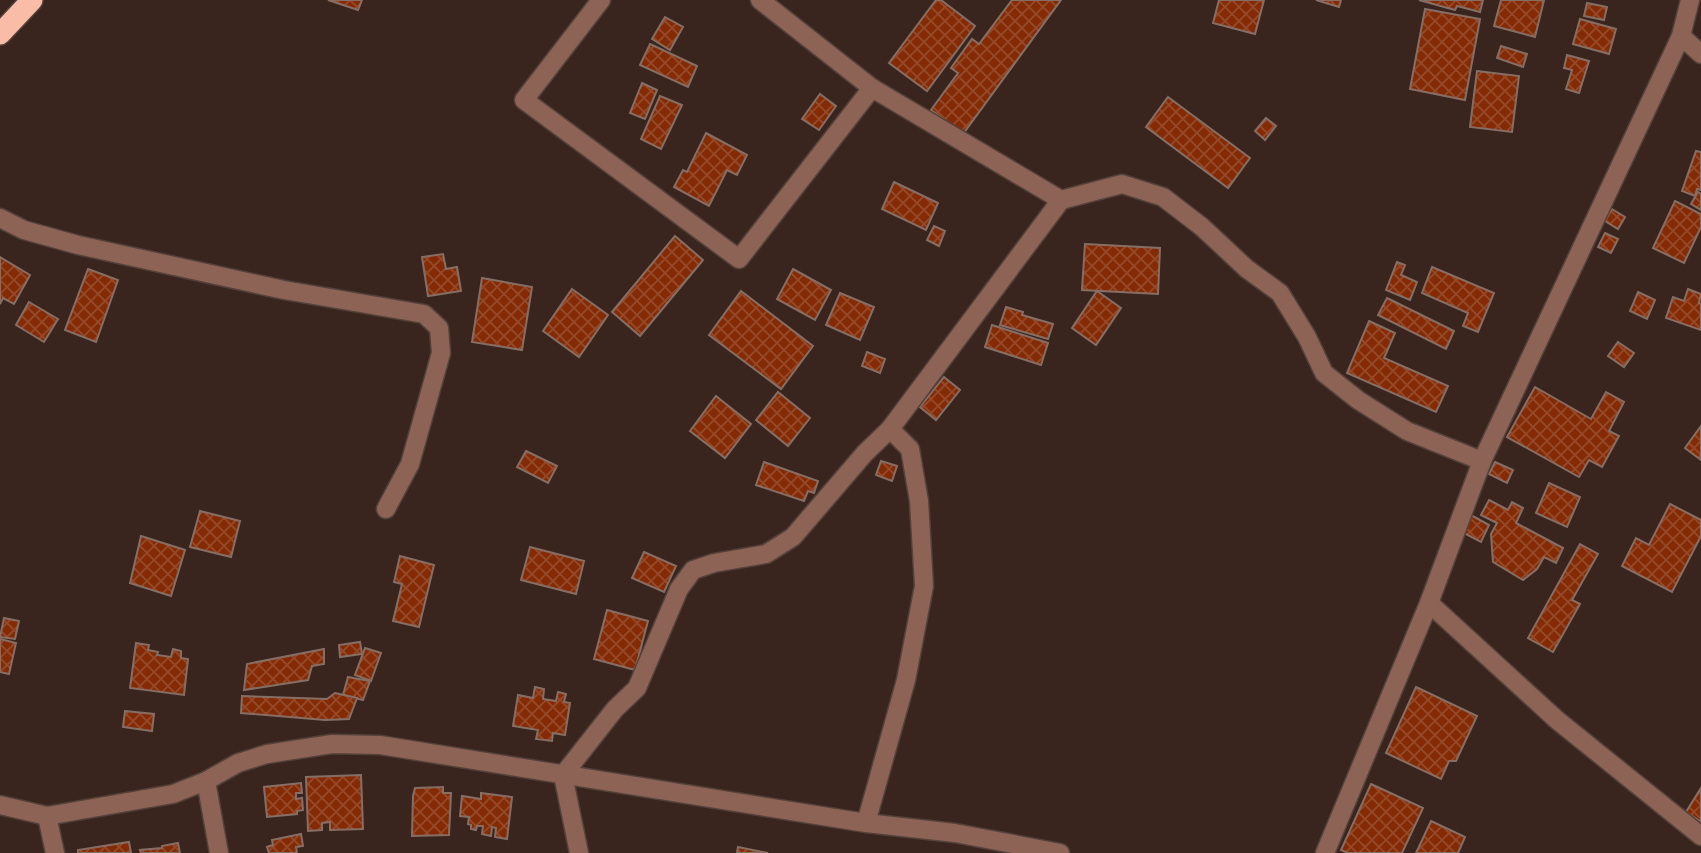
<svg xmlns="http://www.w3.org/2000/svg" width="1701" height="853" font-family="Commissioner,sans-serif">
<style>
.building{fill:url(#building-cross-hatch);stroke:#866e65;stroke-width:2}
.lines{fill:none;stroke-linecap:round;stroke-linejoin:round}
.street-casing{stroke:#54413a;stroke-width:21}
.highway-casing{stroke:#54413a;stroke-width:24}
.street{stroke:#8c6355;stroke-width:18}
.highway{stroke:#f9bca7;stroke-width:21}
</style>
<defs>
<pattern id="building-cross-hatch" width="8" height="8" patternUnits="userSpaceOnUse" patternTransform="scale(1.75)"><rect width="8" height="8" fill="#842b05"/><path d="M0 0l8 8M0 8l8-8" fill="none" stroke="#964a29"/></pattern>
</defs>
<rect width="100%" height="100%" fill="#39251e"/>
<!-- building -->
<g class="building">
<polygon points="328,0 362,0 358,10"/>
<polygon points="936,0 941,0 975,26 927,91 889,63"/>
<polygon points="1012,0 1061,0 963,134 931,110 958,73 951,68 972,39 979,44"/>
<polygon points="1219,0 1264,0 1255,34 1213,23"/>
<polygon points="1316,0 1341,0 1339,7"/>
<polygon points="1419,0 1483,0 1480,12 1457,6 1455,10"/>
<polygon points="1501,0 1544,0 1535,37 1494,26"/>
<polygon points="1587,3 1607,7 1604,20 1584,16"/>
<polygon points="1425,9 1480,19 1465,100 1410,89"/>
<polygon points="665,17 683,27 670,50 652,39"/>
<polygon points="1580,19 1616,29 1609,54 1573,44"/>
<polygon points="650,44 697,66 688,87 640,65"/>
<polygon points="1501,46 1527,54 1523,67 1497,58"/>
<polygon points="1567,55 1589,61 1579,93 1566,89 1572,70 1564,68"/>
<polygon points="1477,71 1519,76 1512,132 1470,127"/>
<polygon points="642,83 657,90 645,119 630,113"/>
<polygon points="820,94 836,106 819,130 802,119"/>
<polygon points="660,96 682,105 661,149 641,139"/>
<polygon points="1168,97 1250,158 1228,188 1146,127"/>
<polygon points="1266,118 1276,126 1265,140 1255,131"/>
<polygon points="706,133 747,155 737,175 727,170 709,206 674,187 683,170 687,172"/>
<polygon points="1696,151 1701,152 1701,190 1697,189 1695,196 1682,191"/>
<polygon points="894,182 938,203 926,230 882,209"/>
<polygon points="1698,192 1701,194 1701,210 1691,204"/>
<polygon points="1675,201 1701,214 1701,227 1684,263 1653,248"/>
<polygon points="1612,209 1625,217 1618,229 1605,221"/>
<polygon points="934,226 945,231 939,246 927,240"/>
<polygon points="1605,233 1618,239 1611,253 1598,247"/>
<polygon points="675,236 703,260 640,336 612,312"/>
<polygon points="1085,244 1160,248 1158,294 1082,290"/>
<polygon points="443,254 446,269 457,267 461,291 428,296 422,257"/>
<polygon points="0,257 30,275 14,304 3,298 0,304"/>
<polygon points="1397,262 1405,265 1401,275 1417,282 1410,300 1386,290"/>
<polygon points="1432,267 1494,293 1478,332 1463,326 1468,313 1422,293"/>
<polygon points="88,269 118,280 96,342 65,330"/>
<polygon points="793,269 831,290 815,320 777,299"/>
<polygon points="482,278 532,287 522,350 472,342"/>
<polygon points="572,289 608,315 579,357 543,331"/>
<polygon points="1688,289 1701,294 1699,303 1701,304 1701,330 1666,318 1673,297 1684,301"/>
<polygon points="741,291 813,346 781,389 709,335"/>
<polygon points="1097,291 1121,308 1096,345 1072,328"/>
<polygon points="1638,292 1655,300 1647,319 1630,311"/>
<polygon points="840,293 874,307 860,340 826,325"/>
<polygon points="1387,298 1454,331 1446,349 1378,315"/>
<polygon points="29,302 58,319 44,342 16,325"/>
<polygon points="1006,307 1023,312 1022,315 1053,324 1048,339 1000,325"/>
<polygon points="1369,321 1395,333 1384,358 1448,386 1436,412 1347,373"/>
<polygon points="992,325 1048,343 1041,365 985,347"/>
<polygon points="1618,342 1634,353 1624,367 1608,356"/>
<polygon points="867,352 885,359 880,373 862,366"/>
<polygon points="944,377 960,390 936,420 920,407"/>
<polygon points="1535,387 1591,419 1606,392 1624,402 1609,431 1619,436 1602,467 1589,460 1579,477 1507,437"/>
<polygon points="778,392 810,418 788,446 756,420"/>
<polygon points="716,396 751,424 725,458 690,431"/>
<polygon points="1701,426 1701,460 1685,448"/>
<polygon points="526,451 557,466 548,483 517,467"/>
<polygon points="881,461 897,466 892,481 876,475"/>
<polygon points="764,462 818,481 814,493 808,491 804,501 756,485"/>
<polygon points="1495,462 1513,470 1507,483 1489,474"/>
<polygon points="1549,483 1580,497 1567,527 1536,513"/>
<polygon points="1489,500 1508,510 1512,502 1523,508 1516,523 1563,548 1556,563 1544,557 1537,569 1523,580 1493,562 1491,534 1497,523 1481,515"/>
<polygon points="1670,504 1701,520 1701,536 1672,592 1622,566 1636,538 1649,545"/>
<polygon points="200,511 240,521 231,557 190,547"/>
<polygon points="1469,514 1489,525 1481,542 1460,531"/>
<polygon points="141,536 185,550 171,596 130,583"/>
<polygon points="1580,544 1598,554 1572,600 1580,604 1553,652 1528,638"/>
<polygon points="530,547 584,561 576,594 521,580"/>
<polygon points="644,552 676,566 664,592 632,578"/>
<polygon points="400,556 434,565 419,627 393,621 402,584 394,582"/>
<polygon points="607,610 648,621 635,670 594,659"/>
<polygon points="4,618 19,621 15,639 0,637"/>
<polygon points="0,639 16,643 9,674 0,672"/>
<polygon points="360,642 362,654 340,657 339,645"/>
<polygon points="136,643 149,645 148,650 158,652 157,655 171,657 173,649 181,651 181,658 188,659 184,695 130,688"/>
<polygon points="365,648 381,653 371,681 355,675"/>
<polygon points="324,649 324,664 312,666 308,680 244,690 247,664"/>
<polygon points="348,677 370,681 363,700 343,695"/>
<polygon points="535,687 544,689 543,699 556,701 558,692 566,694 564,702 570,703 565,735 553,733 552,741 536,739 538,730 513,726 518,695 533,698"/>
<polygon points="1416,687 1477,716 1456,761 1449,761 1441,779 1386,753"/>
<polygon points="335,693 357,698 349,719 325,720 241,713 242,696 327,699"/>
<polygon points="125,711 154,714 152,731 123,727"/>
<polygon points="361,775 363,829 330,830 330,822 322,823 322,830 308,831 306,777"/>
<polygon points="301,783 302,793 296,793 296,799 302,798 303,810 297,811 297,814 267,817 264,787"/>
<polygon points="1371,784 1423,808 1402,853 1348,853 1341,850"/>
<polygon points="443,787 443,793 451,793 449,835 412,836 413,796 415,788"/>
<polygon points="1701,788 1701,822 1686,812"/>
<polygon points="481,793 512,797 507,839 495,837 496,828 492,827 491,836 482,834 483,826 477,826 476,830 471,829 471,825 468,824 469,817 460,816 462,796 481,799"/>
<polygon points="1431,821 1465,837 1458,853 1416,853"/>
<polygon points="301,834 303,846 296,847 297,853 269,853 267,847 273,845 272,840"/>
<polygon points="129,842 131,853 78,853 78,850"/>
<polygon points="178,843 180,853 141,853 140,850 162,848 162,846"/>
<polygon points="738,847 768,853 737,853"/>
</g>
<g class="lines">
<!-- street casing -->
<g class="street-casing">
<g id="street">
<polyline points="601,0 524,100 739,259 872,88 760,0"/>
<polyline points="1681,36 1701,54"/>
<polyline points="872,88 1061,200 1122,184 1163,197 1202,227 1247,269 1280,293 1307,337 1324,373 1358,400 1407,431 1482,461"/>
<polyline points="0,218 24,230 78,245 284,290 424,314 439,328 441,353 410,464 386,509"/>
<polyline points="1429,603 1557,720 1701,836"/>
<polyline points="206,781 219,853"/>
<polyline points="0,805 47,816 173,794 206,781 238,763 267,754 332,744 380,745 866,823 955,833 1060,853"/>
<polyline points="47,816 55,853"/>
<polyline points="866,823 906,680 924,586 919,501 910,449 890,429"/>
<polyline points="579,853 563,775 615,709 637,688 679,589 693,570 714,563 766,554 793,537 865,453 890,429 1061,200"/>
<polyline points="1325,853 1429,603 1482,461 1681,36 1690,0"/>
</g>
</g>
<!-- highway casing -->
<g class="highway-casing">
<polyline id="highway" points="0,34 32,0"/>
</g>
<!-- street -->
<use href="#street" class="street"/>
<!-- highway -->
<use href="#highway" class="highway"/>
</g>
</svg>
